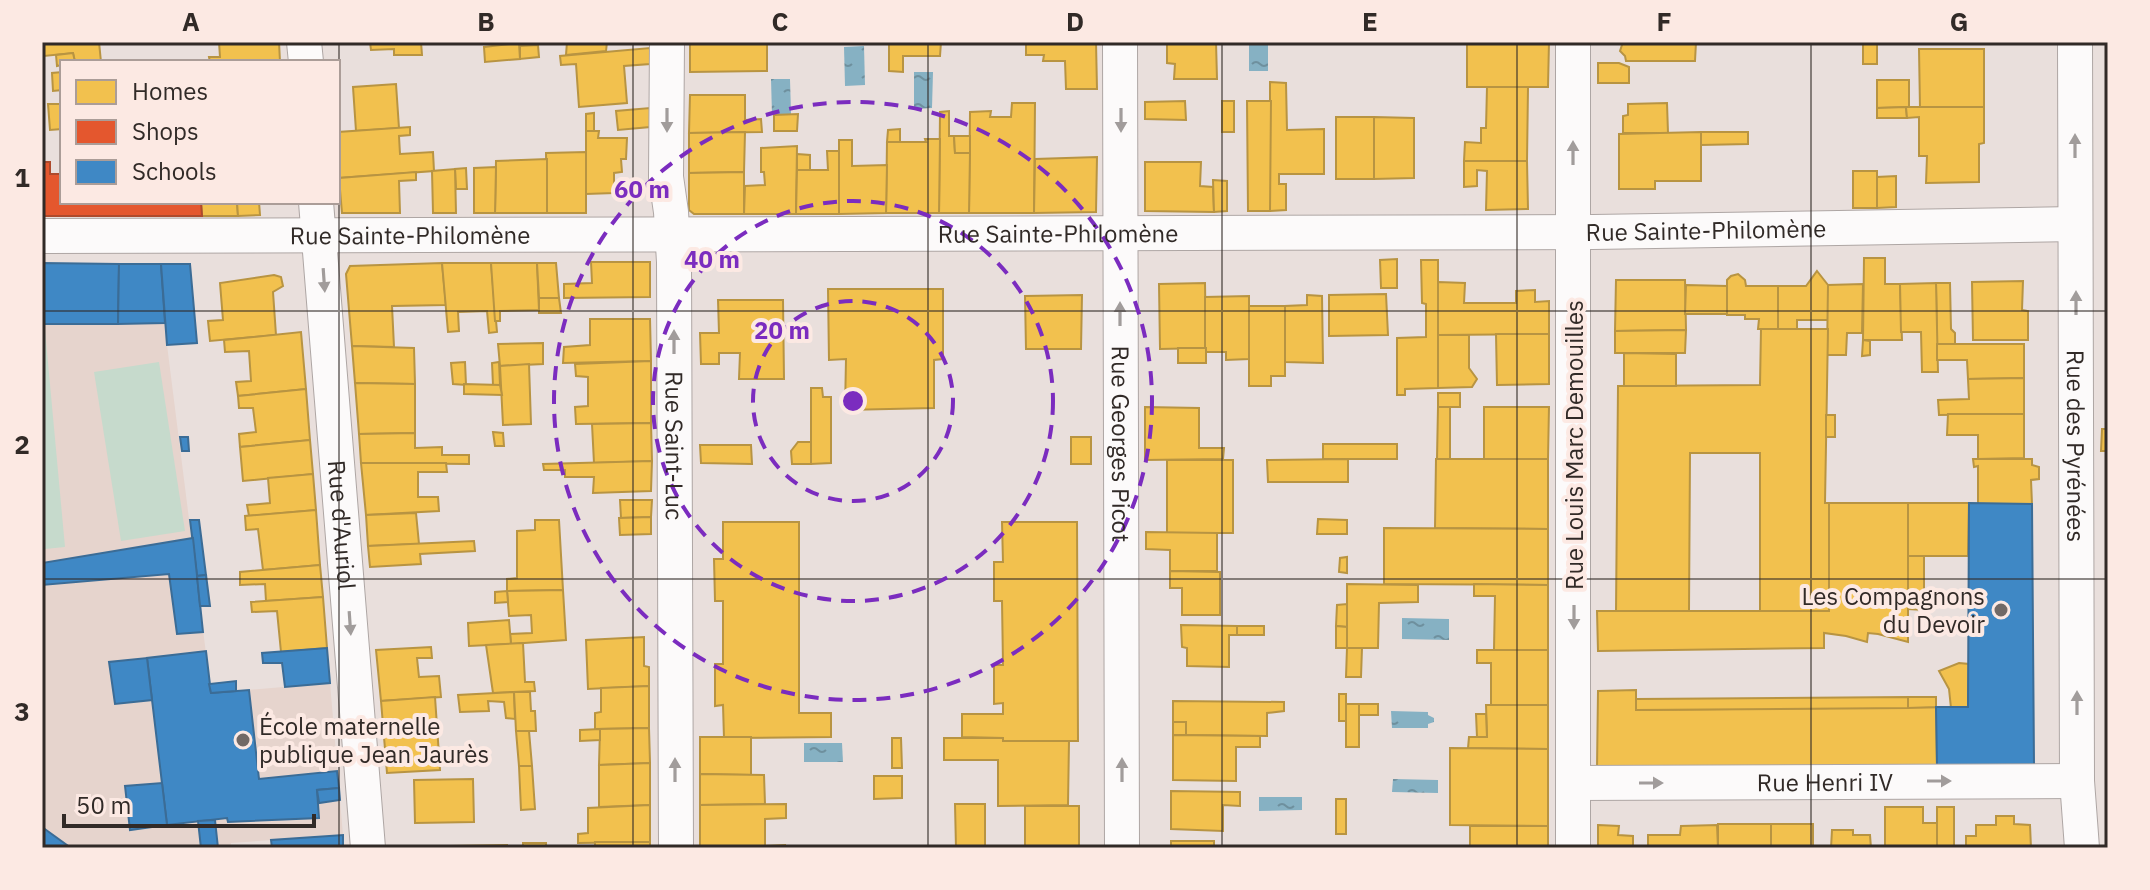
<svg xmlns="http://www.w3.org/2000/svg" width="2150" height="890" font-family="'IBM Plex Sans',sans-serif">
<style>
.built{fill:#e6d4cd}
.grass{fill:#c6dacc}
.water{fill:url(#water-ripples)}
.homes{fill:#f2c14e;stroke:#b89442;stroke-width:2}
.shops{fill:#e4572e;stroke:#ae4a2c;stroke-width:2}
.schools{fill:#3f88c5;stroke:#3b6c96;stroke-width:2}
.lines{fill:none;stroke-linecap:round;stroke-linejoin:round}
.street-casing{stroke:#aea6a4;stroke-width:36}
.street{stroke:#fcfafa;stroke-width:34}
.oneway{fill:#a19c9b}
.grid{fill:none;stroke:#312a27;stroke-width:2;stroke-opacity:0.55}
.ring{fill:none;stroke:#7b2cbf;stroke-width:4;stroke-dasharray:14 10}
.poi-dot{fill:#716966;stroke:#fce9e3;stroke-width:3}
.labels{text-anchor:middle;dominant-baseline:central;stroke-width:8;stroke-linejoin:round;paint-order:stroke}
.street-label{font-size:24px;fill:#312a27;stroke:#fce9e3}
.poi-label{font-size:24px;fill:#312a27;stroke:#fce9e3;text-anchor:end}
.centre{fill:#7b2cbf;stroke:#fce9e3;stroke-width:4}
.ring-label{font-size:24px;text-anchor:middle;font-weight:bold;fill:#7b2cbf;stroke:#fce9e3;stroke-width:8;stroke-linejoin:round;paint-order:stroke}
.neatline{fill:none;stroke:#312a27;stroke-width:3}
.grid-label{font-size:26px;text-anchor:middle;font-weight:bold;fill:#312a27}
</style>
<defs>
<pattern id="water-ripples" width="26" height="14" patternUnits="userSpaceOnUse" patternTransform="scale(2)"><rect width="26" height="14" fill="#86b1c3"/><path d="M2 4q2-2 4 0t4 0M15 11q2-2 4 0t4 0" fill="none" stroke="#6e909e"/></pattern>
</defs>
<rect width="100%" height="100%" fill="#e9dfdc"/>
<!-- built -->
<polygon class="built" points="42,263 161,264 167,345 211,693 330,683 343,835 231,843 231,848 42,848"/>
<!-- grass -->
<g class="grass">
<polygon points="42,330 45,330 65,547 45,549 42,518"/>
<polygon points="159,362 185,531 121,541 94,372"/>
</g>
<!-- water -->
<g class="water">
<rect x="1249" y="42" width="19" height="29"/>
<polygon points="864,46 865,85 845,86 844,47"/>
<polygon points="914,72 933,72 932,108 914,109"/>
<polygon points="771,79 790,79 791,114 772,115"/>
<polygon points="1402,618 1449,619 1449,640 1402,639"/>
<polygon points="1391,711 1428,712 1428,715 1434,718 1434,722 1428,724 1428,728 1392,728"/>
<polygon points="804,743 842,743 843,762 804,762"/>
<polygon points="1393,779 1438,780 1438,793 1392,792"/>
<polygon points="1259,797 1302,797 1302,810 1259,811"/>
</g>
<!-- homes -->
<g class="homes">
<polygon points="42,42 99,42 101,62 75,62 73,53 44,56"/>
<polygon points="219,42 279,42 280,62 210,62 209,57 220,57"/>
<polygon points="370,42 421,42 422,55 394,55 394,49 371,50"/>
<polygon points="567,42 607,42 606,51 566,55"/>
<polygon points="690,42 767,42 767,71 690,72"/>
<polygon points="889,42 941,42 940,56 903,56 903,72 889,71"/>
<polygon points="1026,42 1096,42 1097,89 1066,89 1065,61 1043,61 1044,55 1026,55"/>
<polygon points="1167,42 1216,42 1217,79 1174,79 1175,64 1167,63"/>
<polygon points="1467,42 1549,42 1548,87 1467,87"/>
<polygon points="1623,42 1696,42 1695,61 1626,61 1625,56 1620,51"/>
<rect x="1863" y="42" width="14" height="22"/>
<polygon points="519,43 520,59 485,62 484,47"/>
<polygon points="538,45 539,57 520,59 520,46"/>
<polygon points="650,48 650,64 624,66 627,103 579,107 576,64 561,65 560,56"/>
<polygon points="1919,49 1984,49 1984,107 1920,108"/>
<polygon points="73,53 75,62 62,62 62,65 57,66 56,55"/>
<polygon points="1598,63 1619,63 1629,67 1629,83 1598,83"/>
<polygon points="62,72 62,90 53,91 52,73"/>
<polygon points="1877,80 1909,80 1909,107 1877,108"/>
<polygon points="1270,82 1286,83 1287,130 1324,129 1324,174 1279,174 1279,184 1286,184 1286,210 1270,211"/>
<polygon points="396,84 399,128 356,131 353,87"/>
<polygon points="1487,87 1528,87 1527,161 1464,161 1465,142 1481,143 1481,128 1486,128"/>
<polygon points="690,95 745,95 745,120 761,119 762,132 689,133"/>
<polygon points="1185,101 1186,120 1145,119 1145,102"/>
<rect x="1222" y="101" width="12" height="31"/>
<polygon points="1247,101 1271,101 1270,211 1248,211"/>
<polygon points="1012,103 1035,103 1034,213 969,213 970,112 991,111 990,117 1011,117"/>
<polygon points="1667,103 1668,133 1623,133 1623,116 1628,115 1628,104"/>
<polygon points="48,104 62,104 62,129 50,130"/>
<polygon points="1906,107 1907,118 1877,118 1877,108"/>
<polygon points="1906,107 1984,107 1984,143 1979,144 1979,182 1926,183 1927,156 1919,156 1919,117 1907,118"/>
<polygon points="650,108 650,127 618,130 616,111"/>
<polygon points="949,111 949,136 954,136 955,153 970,153 969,213 939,213 940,112"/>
<polygon points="594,113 594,131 586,131 586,114"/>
<polygon points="798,114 797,131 774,131 774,115"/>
<rect x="1336" y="117" width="38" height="62"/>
<polygon points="1374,117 1414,118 1414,178 1374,179"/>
<polygon points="410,127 410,135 399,136 400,154 433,152 434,171 339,178 338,132"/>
<polygon points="900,129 900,142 887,142 888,130"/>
<polygon points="586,131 599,131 598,138 627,138 626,159 621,159 622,172 614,173 614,193 586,194"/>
<polygon points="745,132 744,172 689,173 689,133"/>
<polygon points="1701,132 1748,132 1748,144 1701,145"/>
<polygon points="1701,132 1701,181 1655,181 1655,189 1619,189 1619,134"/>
<polygon points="954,136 970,136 970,153 955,153"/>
<polygon points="925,139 940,139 939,213 886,213 887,142 926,142"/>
<polygon points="839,140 852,140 852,166 887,165 886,213 839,214"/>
<polygon points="797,146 796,214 744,214 745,186 765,185 764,172 761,172 761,148"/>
<polygon points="827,151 839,151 839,214 796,214 797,170 828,170"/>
<polygon points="586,152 586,213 547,213 546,153"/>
<polygon points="797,154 810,155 810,170 797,170"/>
<polygon points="1097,157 1096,212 1034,213 1035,159"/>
<polygon points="547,159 547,213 495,213 496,161"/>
<polygon points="1464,161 1527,161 1528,209 1486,210 1487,171 1477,170 1477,186 1464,187"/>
<polygon points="1145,162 1201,162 1200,186 1213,187 1214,212 1145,211"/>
<polygon points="496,167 495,213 474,213 474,168"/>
<polygon points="466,168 467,189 456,189 455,169"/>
<polygon points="455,169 456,213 433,213 432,171"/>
<rect x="1853" y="171" width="24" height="37"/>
<polygon points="416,172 416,180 399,181 400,213 342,213 339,178"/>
<polygon points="744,172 744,214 694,214 689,210 689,173"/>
<polygon points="1896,176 1896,207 1877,208 1877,177"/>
<polygon points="1213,180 1227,181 1227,211 1214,212"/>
<polygon points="201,202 237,202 238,216 202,216"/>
<polygon points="237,202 259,202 260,215 238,216"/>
<polygon points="1864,258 1885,258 1885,284 1900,284 1902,340 1863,340"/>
<polygon points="1397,259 1397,288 1381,288 1380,260"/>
<polygon points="1421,260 1438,260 1438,388 1405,389 1405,395 1397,395 1397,338 1426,337 1426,304 1422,303"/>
<polygon points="591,262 650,262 650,297 564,298 564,284 592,283"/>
<polygon points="442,263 446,305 392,306 394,347 352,346 346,274 350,266"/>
<polygon points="442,263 491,263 497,332 489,333 487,311 458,312 459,331 448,332"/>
<polygon points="491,263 537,263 539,310 500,311 500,321 495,321"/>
<polygon points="537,263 556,263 559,298 539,298"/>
<polygon points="1817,271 1828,285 1828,320 1797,320 1797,329 1778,329 1778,286 1806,286"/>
<polygon points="1738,274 1745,280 1746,286 1778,286 1778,329 1758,329 1759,319 1745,319 1745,315 1727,315 1727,280 1731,276"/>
<polygon points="274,275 281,277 283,286 273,292 276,335 210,341 208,321 223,320 220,283"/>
<polygon points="1616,280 1685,280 1686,330 1615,331"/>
<polygon points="2023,281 2022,310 2028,311 2028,340 1973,340 1972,282"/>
<polygon points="1438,282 1465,283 1464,303 1516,303 1516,291 1535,290 1535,302 1549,301 1549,334 1438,335"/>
<polygon points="1205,283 1206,348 1160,349 1159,284"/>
<polygon points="1936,283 1950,283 1951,329 1955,333 1955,344 1937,344"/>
<polygon points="1936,283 1938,372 1922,372 1921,332 1901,332 1900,284"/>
<polygon points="1863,284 1862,333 1847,333 1846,355 1827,355 1828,285"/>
<polygon points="1686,285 1727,286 1727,314 1685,314"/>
<polygon points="828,289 943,289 943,359 934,360 934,408 845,410 846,359 829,360"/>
<polygon points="1386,294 1388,335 1329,336 1329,295"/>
<polygon points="1082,295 1081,349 1026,349 1025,296"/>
<polygon points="1307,295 1322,296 1323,363 1285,362 1285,306 1307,305"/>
<polygon points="1249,296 1249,359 1226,360 1226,352 1205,352 1205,297"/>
<polygon points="539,298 559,298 561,313 539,313"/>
<polygon points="718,300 783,300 784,379 739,379 740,353 719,353 719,364 701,364 700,333 719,333"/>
<polygon points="1249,306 1285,306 1285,376 1271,376 1271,386 1249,386"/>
<polygon points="590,319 650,319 651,361 563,363 564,347 590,345"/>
<polygon points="1761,329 1828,329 1825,503 1829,503 1829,611 1760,611 1760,453 1690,453 1689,612 1616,612 1618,386 1760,385"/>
<polygon points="1686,330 1685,353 1615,353 1615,331"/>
<polygon points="301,332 306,389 238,396 236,382 251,381 249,351 225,352 224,340"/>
<polygon points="1496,334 1549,334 1549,384 1497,385"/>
<polygon points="1438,335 1469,335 1469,368 1477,379 1472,387 1438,388"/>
<polygon points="1863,340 1870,341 1870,355 1862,356"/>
<polygon points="543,343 543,364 500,366 498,344"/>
<polygon points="1937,344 2024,344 2024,378 1968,379 1967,360 1937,360"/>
<polygon points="352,346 414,348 415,384 355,383"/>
<rect x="1178" y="348" width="28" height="15"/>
<polygon points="1624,353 1676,354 1676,386 1624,386"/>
<polygon points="651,361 651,423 576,424 575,407 588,406 588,377 576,376 575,364"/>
<polygon points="465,362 466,385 453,384 451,363"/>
<polygon points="499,362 500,385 493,385 492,363"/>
<polygon points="529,364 531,424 503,425 500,366"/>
<polygon points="2024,378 2024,414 1939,415 1938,400 1969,399 1968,379"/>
<polygon points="355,383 415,384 415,433 359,434"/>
<polygon points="464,384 500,385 502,395 464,394"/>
<polygon points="811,388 822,388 823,397 831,397 831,463 811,464"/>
<polygon points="306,389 310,440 240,447 239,434 256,432 253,408 239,408 238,396"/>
<rect x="1438" y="393" width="22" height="14"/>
<polygon points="1145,407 1199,408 1199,448 1224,448 1223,459 1145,460"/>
<polygon points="1438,407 1450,407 1450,459 1437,459"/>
<polygon points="1484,407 1549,407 1548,459 1484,459"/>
<polygon points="1948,414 2024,414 2024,458 1978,459 1978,435 1947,435"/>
<rect x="1826" y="415" width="9" height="22"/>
<polygon points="651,423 652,461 594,463 592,424"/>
<polygon points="2102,429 2108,429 2108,451 2101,451"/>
<polygon points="493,432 503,433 504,446 495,446"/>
<polygon points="415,433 415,448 442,447 442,455 469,455 469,464 361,463 359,434"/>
<rect x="1071" y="437" width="20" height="27"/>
<polygon points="310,440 313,474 243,481 240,447"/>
<polygon points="798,442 811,442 811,464 792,464 791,451"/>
<rect x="1323" y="444" width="74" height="15"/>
<polygon points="700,445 751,445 752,464 701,463"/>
<polygon points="1348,459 1348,482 1268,482 1267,460"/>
<polygon points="1436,459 1548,459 1548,529 1435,528"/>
<polygon points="1973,459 2032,459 2032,465 2039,467 2039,479 2031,480 2032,504 1978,504 1978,466 1974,467"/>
<rect x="1167" y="460" width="66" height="73"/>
<polygon points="652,461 651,491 593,493 594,477 565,477 565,470 544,470 543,464"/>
<polygon points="361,463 446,463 447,472 418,472 418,497 438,497 439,511 366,515"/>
<polygon points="313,474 316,510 249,516 247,505 270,503 268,478"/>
<polygon points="620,500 652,500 651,517 621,518"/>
<polygon points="1829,503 1908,503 1908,642 1878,634 1868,633 1867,642 1846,636 1824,633 1824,648 1598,651 1597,611 1829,611"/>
<polygon points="1908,503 1969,503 1968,556 1908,556"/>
<polygon points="316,510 320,565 263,570 258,529 246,530 245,516"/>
<polygon points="416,513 419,544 368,546 366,515"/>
<polygon points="651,517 651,534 620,535 619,518"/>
<polygon points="1318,519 1347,520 1347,534 1317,534"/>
<polygon points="535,520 559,520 563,590 507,591 507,579 517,578 517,531 535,530"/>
<polygon points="723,522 799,522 799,713 831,713 831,737 724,738 723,705 715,706 715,664 723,664 723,601 715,601 714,559 723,559"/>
<polygon points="1002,522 1077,522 1078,741 1003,741 1003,738 962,737 962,714 1003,714 1003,703 994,704 994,665 1003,665 1002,601 994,601 994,562 1003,562"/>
<polygon points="1384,528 1548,529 1548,585 1384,584"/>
<polygon points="1146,532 1217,533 1217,571 1170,571 1170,550 1146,549"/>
<polygon points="474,541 475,551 420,554 421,564 370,567 368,546"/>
<polygon points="1908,556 1924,556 1924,610 1908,609"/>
<polygon points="1347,557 1347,573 1339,572 1340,558"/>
<polygon points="320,565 323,597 266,601 265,584 240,585 240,572"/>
<polygon points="1170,571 1220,572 1220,615 1182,615 1182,588 1170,588"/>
<polygon points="1347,584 1418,585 1418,602 1379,603 1378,648 1347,648"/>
<polygon points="1474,584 1548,585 1548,650 1494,650 1495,596 1474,596"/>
<polygon points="563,590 566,640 511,644 510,634 532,633 531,615 509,616 507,591"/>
<polygon points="507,591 508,602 495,603 495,592"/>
<polygon points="323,597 327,648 281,652 277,611 252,612 251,602"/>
<polygon points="1347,604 1347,627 1336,626 1337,605"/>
<polygon points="509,620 511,644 469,646 468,623"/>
<polygon points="1181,625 1237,626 1237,635 1229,635 1229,667 1187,666 1187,648 1182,647"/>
<rect x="1237" y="626" width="27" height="9"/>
<polygon points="1336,626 1347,627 1347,648 1336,648"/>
<polygon points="644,637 644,666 649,667 649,686 588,689 586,640"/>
<polygon points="523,643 525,682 534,682 535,691 493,693 486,645"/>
<polygon points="431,647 432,658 417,658 419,677 439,676 441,697 381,701 376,650"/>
<polygon points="1347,648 1362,648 1361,677 1346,677"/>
<polygon points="1477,650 1548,650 1548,705 1491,705 1491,663 1477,663"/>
<polygon points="1959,663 1969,664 1968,707 1951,708 1949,689 1939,671"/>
<polygon points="649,686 649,728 595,729 595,713 601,712 601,688"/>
<polygon points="1636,690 1636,710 1936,707 1937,767 1597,769 1598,691"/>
<polygon points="514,692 515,719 506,718 504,702 488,701 489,711 460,712 458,695"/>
<polygon points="514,692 530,692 531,711 535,711 536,731 516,731"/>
<rect x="1339" y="694" width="7" height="27"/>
<polygon points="435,697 440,770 387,773 381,701"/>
<polygon points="1908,697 1936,697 1936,707 1908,708"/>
<polygon points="1908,697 1908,708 1636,710 1636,699"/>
<polygon points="1173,701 1284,702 1284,711 1267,713 1267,736 1186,735 1186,722 1173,722"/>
<rect x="1346" y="704" width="13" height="43"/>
<rect x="1359" y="704" width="19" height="11"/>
<polygon points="1486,705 1548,705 1548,749 1468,748 1469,737 1487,737"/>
<polygon points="1476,714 1486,714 1487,737 1477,737"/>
<rect x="1173" y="722" width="13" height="13"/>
<polygon points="649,728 650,763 599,765 600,729"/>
<polygon points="600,729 600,740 580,741 580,730"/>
<polygon points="516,731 529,731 532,766 519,766"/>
<polygon points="1173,735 1260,736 1260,747 1236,747 1236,781 1173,780"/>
<polygon points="700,737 751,737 751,775 700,774"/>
<polygon points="892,738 901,738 902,768 892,768"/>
<polygon points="944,738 1003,738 1003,741 1069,741 1068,805 998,806 998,760 944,760"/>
<polygon points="1450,748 1548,749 1548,826 1450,825"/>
<polygon points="650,763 650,805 599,807 599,765"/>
<polygon points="519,766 532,766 535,809 521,810"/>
<polygon points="700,774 764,775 765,804 700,805"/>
<polygon points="874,776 902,776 902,798 874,799"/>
<polygon points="473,779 474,822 415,823 414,780"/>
<polygon points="1171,791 1240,792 1240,806 1223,805 1223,831 1171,829"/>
<rect x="1336" y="799" width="10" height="35"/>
<polygon points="786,804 786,818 765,819 765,846 785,845 785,848 700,848 700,805"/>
<polygon points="955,804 985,804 985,848 956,848"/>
<polygon points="650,805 650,842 578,843 578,834 588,833 588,808"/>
<rect x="1025" y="806" width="54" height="42"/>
<polygon points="1885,807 1923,807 1923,823 1938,823 1937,848 1885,848"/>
<rect x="1937" y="807" width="17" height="41"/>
<polygon points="1996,816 2014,816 2014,824 2030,825 2031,848 1966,848 1966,836 1976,836 1976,825 1996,825"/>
<rect x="1718" y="824" width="53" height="24"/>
<rect x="1771" y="824" width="42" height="24"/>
<polygon points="1598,825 1619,826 1618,835 1633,836 1633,848 1598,848"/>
<polygon points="1717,825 1718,848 1648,848 1648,835 1680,835 1681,826"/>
<rect x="1470" y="826" width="78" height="22"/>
<polygon points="1832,830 1853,830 1853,835 1870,835 1871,848 1831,848"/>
<rect x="1171" y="841" width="43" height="7"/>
<rect x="595" y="842" width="55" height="6"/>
<rect x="523" y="843" width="23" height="5"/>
<polygon points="507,845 507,848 393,847"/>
</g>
<!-- shops -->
<polygon class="shops" points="42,162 50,162 50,174 62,174 62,202 201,202 202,216 42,216"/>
<!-- schools -->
<g class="schools">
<polygon points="42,263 119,264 118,324 42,324"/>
<polygon points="119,264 161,264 165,323 118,324"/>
<polygon points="161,264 190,264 197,343 167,345"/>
<polygon points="180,437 188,437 189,451 182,451"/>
<polygon points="1969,503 2032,504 2034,766 1937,765 1936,707 1968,707"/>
<polygon points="190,520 199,520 206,575 197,576"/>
<polygon points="193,538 203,632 177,634 169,574 42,585 42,563"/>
<polygon points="206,575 210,606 200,606 197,576"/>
<polygon points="327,648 330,683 285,687 282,663 263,663 262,653"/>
<polygon points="206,651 211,693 249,690 259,779 337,771 339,788 317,790 319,818 228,822 227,818 167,825 147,658"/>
<polygon points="147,658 152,700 115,704 109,662"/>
<polygon points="236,681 236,691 211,693 209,684"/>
<polygon points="162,783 167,825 130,830 125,786"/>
<polygon points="339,788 340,800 319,803 317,790"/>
<polygon points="215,820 218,848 201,848 198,821"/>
<polygon points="42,827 71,848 42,848"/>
<polygon points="343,835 343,848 272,848 271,840"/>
</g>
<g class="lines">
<!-- street casing -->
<g class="street-casing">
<g id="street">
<polyline points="304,42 306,62"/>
<path id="s1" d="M667,42L666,177L671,212L674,262L676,848"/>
<path id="s2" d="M1120,42L1122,848"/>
<polyline points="1573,42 1573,848"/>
<path id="s3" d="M2075,42L2077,781L2082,848"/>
<path id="s4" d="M316,202L368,848"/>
<path id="s5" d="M42,236L1593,232L2075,224"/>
<path id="s6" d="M1573,783L2077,781"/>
</g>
</g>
<!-- street -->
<use href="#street" class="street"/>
</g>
<!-- one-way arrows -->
<defs><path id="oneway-solid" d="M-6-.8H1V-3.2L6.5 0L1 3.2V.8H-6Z" transform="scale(2)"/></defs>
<g class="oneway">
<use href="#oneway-solid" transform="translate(667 120) rotate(90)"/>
<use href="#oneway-solid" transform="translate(1121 120) rotate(90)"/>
<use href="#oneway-solid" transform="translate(2075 146) rotate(-90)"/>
<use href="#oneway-solid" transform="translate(1573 153) rotate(-90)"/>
<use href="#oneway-solid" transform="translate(324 280) rotate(86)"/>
<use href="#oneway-solid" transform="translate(2076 303) rotate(-90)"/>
<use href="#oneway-solid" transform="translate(1120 314) rotate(-90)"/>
<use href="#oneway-solid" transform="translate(674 342) rotate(-90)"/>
<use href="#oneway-solid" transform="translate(1574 617) rotate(90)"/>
<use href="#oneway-solid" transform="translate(350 623) rotate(86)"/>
<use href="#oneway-solid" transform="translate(2077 703) rotate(-90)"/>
<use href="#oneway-solid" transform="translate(675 770) rotate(-90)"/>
<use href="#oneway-solid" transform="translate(1122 770) rotate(-90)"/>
<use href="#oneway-solid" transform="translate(1939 781)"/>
<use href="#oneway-solid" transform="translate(1651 783)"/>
</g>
<!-- grid -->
<path class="grid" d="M339,42V848M633,42V848M928,42V848M1222,42V848M1517,42V848M1811,42V848M42,311H2108M42,579H2108"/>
<!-- distance rings -->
<g class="ring">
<circle cx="853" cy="401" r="100"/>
<circle cx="853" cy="401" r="200"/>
<circle cx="853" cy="401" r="299"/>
</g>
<!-- markers -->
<g class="poi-dot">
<circle cx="2001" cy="610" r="8"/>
<circle cx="243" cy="740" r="8"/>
</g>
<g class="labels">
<!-- street labels -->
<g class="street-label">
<text stroke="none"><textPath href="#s5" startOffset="1664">Rue Sainte-Philomène</textPath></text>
<text stroke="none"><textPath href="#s5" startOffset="1016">Rue Sainte-Philomène</textPath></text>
<text stroke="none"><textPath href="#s5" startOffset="368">Rue Sainte-Philomène</textPath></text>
<text stroke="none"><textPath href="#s1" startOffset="404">Rue Saint-Luc</textPath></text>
<text stroke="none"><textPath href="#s2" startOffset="402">Rue Georges Picot</textPath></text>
<text transform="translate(1574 445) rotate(-90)">Rue Louis Marc Demouilles</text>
<text stroke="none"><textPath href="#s3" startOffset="404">Rue des Pyrénées</textPath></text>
<text stroke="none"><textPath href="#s4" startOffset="324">Rue d'Auriol</textPath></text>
<text stroke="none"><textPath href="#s6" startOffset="252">Rue Henri IV</textPath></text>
</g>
<!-- poi labels -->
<g class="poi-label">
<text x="1985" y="596">Les Compagnons<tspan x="1985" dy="28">du Devoir</tspan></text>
<text x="259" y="726" text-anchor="start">École maternelle<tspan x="259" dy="28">publique Jean Jaurès</tspan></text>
</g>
</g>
<circle cx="853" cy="401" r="12" class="centre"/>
<g class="ring-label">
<text x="642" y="198">60 m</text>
<text x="712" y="268">40 m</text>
<text x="782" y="339">20 m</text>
</g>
<!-- border -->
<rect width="2150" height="890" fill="none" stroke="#fce9e3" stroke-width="88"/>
<!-- legend -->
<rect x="60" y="60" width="280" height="144" fill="#fce9e3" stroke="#ab9d98" stroke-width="2"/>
<rect x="76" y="80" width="40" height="24" fill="#f2c14e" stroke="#ab9d98" stroke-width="2"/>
<text x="132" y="100" font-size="24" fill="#312a27">Homes</text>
<rect x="76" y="120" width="40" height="24" fill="#e4572e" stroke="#ab9d98" stroke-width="2"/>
<text x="132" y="140" font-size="24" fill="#312a27">Shops</text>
<rect x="76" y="160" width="40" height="24" fill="#3f88c5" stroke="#ab9d98" stroke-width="2"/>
<text x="132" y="180" font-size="24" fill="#312a27">Schools</text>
<!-- scale -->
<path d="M64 814v12h250v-12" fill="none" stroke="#312a27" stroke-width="4"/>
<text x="76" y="814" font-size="24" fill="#312a27" stroke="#fce9e3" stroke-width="6" paint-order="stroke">50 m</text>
<rect x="44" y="44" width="2062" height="802" class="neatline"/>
<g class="grid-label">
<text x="191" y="31">A</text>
<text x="486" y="31">B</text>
<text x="780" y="31">C</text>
<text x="1075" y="31">D</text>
<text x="1370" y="31">E</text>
<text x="1664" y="31">F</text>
<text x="1959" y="31">G</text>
<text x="22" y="187">1</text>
<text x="22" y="454">2</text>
<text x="22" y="721">3</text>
</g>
</svg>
